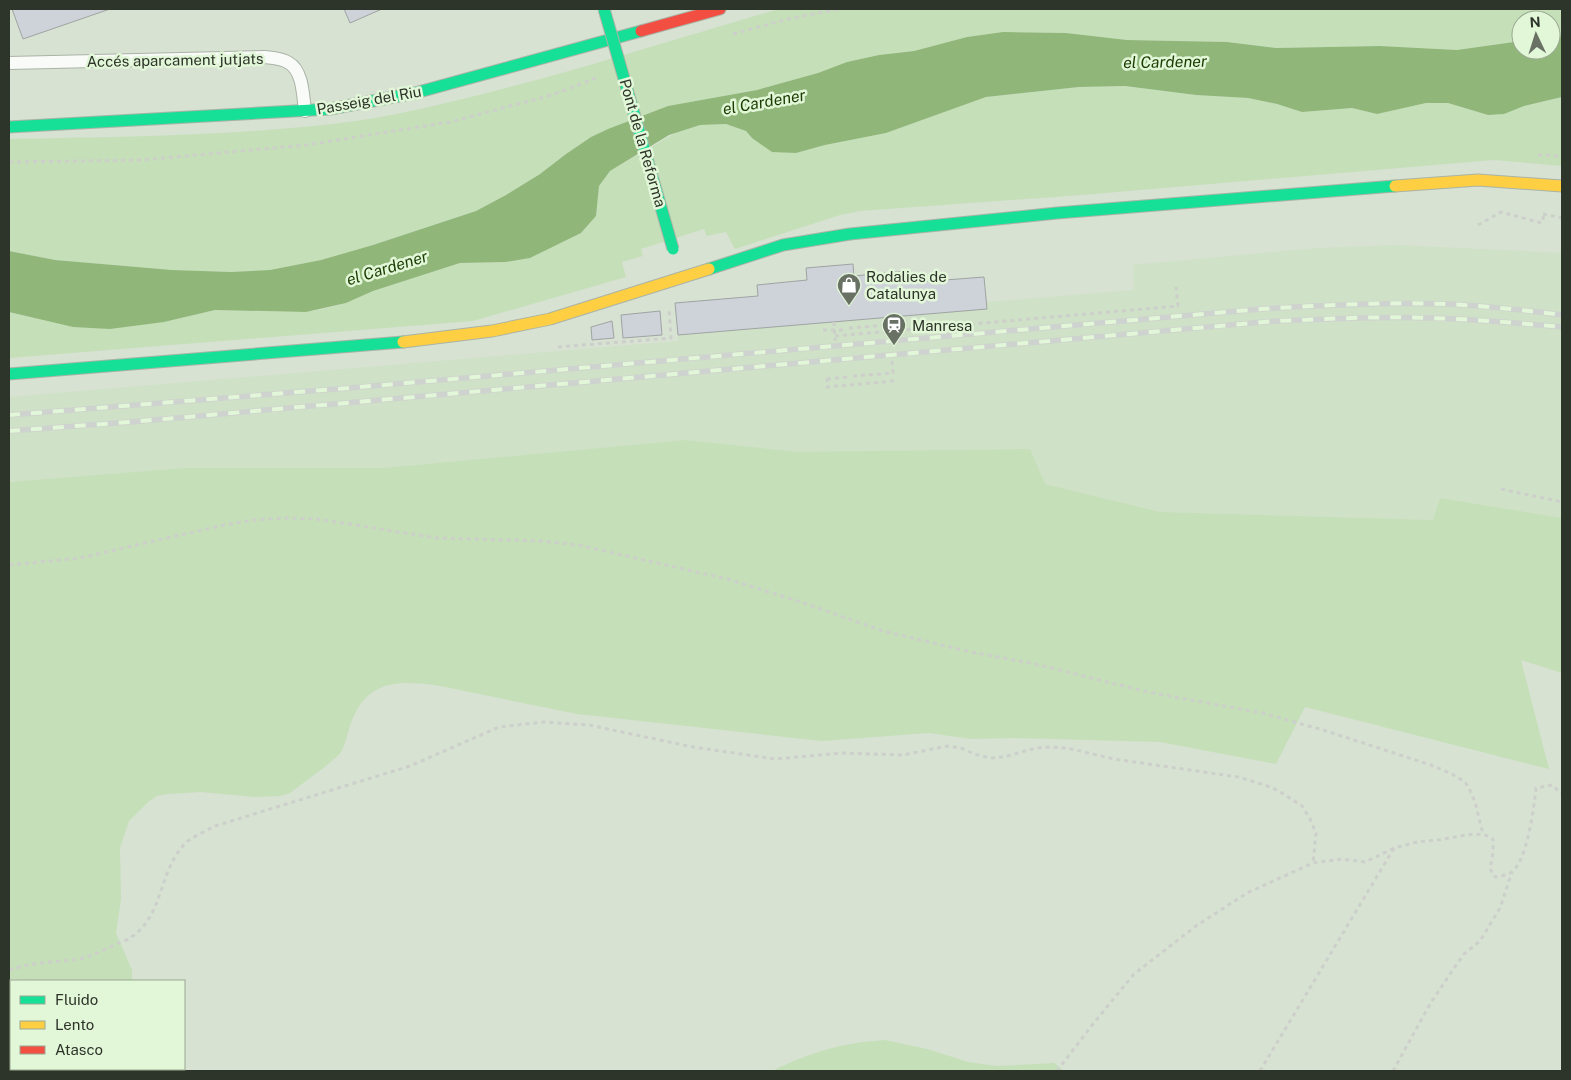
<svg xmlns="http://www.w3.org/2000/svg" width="1571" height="1080" font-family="'Public Sans',sans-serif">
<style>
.built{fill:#cfe1c6}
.green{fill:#c5dfb8}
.water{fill:#90b779}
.building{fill:#ced2d9;stroke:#9fa4a3}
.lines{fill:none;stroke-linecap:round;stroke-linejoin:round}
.lane-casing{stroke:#aab3a6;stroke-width:14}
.fast-casing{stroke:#aab3a6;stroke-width:13}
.slow-casing{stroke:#aab3a6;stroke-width:13}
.jam-casing{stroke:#aab3a6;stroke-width:13}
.path{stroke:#cdcfcb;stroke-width:3;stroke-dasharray:4 4;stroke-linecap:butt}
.lane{stroke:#f9fbf8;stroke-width:12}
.fast{stroke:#16e098;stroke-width:11}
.slow{stroke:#ffcf43;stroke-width:11}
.jam{stroke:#f24e42;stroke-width:11}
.rail-casing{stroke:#cfd3cf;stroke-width:5.5}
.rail{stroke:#e2f6d8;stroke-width:4;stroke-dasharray:11;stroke-linecap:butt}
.fast-bridge-casing{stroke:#aab3a6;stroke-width:13;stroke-linecap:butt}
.fast-bridge{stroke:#16e098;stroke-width:11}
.labels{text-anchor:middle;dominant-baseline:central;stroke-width:5;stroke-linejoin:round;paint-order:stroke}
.street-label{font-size:15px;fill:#2d3429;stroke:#e2f6d8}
.poi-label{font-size:15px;fill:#2d3429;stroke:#e2f6d8;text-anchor:start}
.water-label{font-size:16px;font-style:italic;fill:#1a3c00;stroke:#e2f6d8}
</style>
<rect width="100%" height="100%" fill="#d7e2d2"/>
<!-- built -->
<polygon class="built" points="1397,245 1562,253 1562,518 1440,498 1433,520 1160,512 1045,484 798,452 686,440 384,468 185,468 9,482 9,397 678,341 678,335 987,309 987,302 1134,290 1133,265 1317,248"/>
<!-- green -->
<g class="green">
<path d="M779,9H1562V36L1551,38V20H1521V41L1458,50L1380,46L1276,48L1227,42L1127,40L1066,33L1003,32L967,37L914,51L879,55L847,62L818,73L757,90L668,106L608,129L591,137L566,154L540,174L506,195L476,211L373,245L321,260L270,270L231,272L172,270L55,260L9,251V139C119,137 231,136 340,123C387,118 433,106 479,95C580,70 679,38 779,9Z"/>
<polygon points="1125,86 1196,95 1248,98 1277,104 1302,112 1352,108 1377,114 1426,103 1448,103 1488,115 1504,114 1524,106 1562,97 1562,166 1494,160 1082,195 860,211 840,215 735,249 726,232 707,236 704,229 641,249 643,256 622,262 626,277 473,321 9,358 9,312 73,327 164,322 215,310 306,312 323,309 346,303 373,291 460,263 506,262 530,258 581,233 596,216 599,186 610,171 677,132 700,125 726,124 746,131 752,138 796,153 825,145 886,133 986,97 1079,87"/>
<path d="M686,440L798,452L1030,449L1045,484L1160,512L1433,520L1440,498L1562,518V673L1521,660L1549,769L1305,707L1276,764L1160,742L1013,738L971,739L929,733L822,741L577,714L440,686C404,681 371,678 354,716C348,727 347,742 341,752C337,759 299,786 290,793L280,796L254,797L201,792L167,794L157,796L148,802L129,821L120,848L121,899L116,933L132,970V980L131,981H52L9,979V482L185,468H384Z"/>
<path d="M885,1040L927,1049L968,1062L982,1064L997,1066L1054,1063L1064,1071H772C813,1052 839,1043 885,1040Z"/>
</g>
<!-- water -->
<polygon class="water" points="1003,32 1066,33 1127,40 1227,42 1276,48 1380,46 1457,50 1521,41 1521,50 1551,50 1551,38 1562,36 1562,97 1524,106 1504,114 1488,115 1448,103 1426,103 1377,114 1352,108 1302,112 1277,104 1248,98 1196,95 1125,86 1079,87 986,97 886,133 825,145 796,153 772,152 752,138 746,131 726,124 700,125 669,135 610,171 599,186 596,216 581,233 530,258 506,262 460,263 373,291 346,303 306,312 215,310 164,322 110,329 73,327 9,312 9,251 55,260 172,270 231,272 270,270 321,260 373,245 476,211 506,195 540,174 566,154 591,137 608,129 668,106 757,90 818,73 847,62 879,55 914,51 967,37"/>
<!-- building -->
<g class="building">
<polygon points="12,9 110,9 23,39"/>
<polygon points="344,9 382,9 350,23"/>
<polygon points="853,264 854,276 905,271 906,283 984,277 987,309 678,335 675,303 758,296 757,285 807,280 806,268"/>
<polygon points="660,311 662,335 623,338 621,315"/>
<polygon points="612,321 614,338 592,340 591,327"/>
</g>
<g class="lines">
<!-- lane casing -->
<g class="lane-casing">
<path id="lane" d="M9,63L265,57C273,58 282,58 289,63C303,71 303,96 305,111"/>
</g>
<!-- fast casing -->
<g class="fast-casing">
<g id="fast">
<polyline points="9,127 330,109 415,93 641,31"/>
<polyline points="709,269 783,245 850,234 1057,213 1395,186"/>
<polyline points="9,374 403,342"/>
</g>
</g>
<!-- slow casing -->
<g class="slow-casing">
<g id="slow">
<polyline points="1395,186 1478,180 1562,186"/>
<polyline points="403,342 492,331 550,319 709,269"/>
</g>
</g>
<!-- jam casing -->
<g class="jam-casing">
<polyline id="jam" points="641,31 720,9"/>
</g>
<!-- path -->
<g class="path">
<polyline points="733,34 788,19 839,9"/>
<polyline points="1538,155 1562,156"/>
<polyline points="9,162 142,160 306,145 450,122 552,95 596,78"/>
<polyline points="1543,214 1562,218"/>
<polyline points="1478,225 1501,212 1542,223 1544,214"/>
<polyline points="834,322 835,341"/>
<polyline points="849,328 888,325 888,332"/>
<polyline points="823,330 845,330"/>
<polyline points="835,336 1178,306 1176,287"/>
<polyline points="558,347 671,338 669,309"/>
<polyline points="853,376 893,373 892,360"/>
<polyline points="827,378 827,387 893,381 894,385"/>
<polyline points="827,379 849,377"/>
<polyline points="1501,489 1562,502"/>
<polyline points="9,565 80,558 224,525 253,520 286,518 317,519 437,538 542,541 578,545 727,579 798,601 883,631 971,652 1035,664 1148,692 1262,713 1323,730 1431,765 1452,774 1465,782 1469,788 1475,802 1483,834"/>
<path d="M9,970C30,963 51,962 73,960C89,958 102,951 116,944C120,942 126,941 130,938C165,916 158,867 188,841C196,835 206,831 215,826L410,766L499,727L544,722L589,725L693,747L775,759L842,753L903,755L947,746L961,748L974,754L990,758L1004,757L1036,748L1050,747L1067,748L1114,759L1238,777L1265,785L1279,791L1302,806L1310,819L1316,833L1313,863"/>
<path d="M1057,1071L1093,1024L1134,974L1196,926L1247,893L1313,863L1342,859L1365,862L1394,848L1417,842L1438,840L1466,835L1483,834L1493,839V853L1490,869L1495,877C1500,876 1506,875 1510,873C1527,864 1534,807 1536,788L1552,785L1562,794"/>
<polyline points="1260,1071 1394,848"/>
<polyline points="1393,1071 1430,1004 1452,971 1464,954 1480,941 1500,908 1512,872"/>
</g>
<!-- lane -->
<use href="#lane" class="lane"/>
<!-- fast -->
<use href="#fast" class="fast"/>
<!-- slow -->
<use href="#slow" class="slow"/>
<!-- jam -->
<use href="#jam" class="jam"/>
<!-- rail casing -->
<g class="rail-casing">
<g id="rail">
<path d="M9,415L349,388L1261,309C1323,305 1386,302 1448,304C1486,306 1524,310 1562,315"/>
<path d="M9,431L130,422L1276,321C1327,319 1378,316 1429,318C1473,319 1518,323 1562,327"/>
</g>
</g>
<!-- rail -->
<use href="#rail" class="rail"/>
<!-- fast-bridge casing -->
<g class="fast-bridge-casing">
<polyline id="fast-bridge" points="604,9 673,249"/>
</g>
<!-- fast-bridge -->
<use href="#fast-bridge" class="fast-bridge"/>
</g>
<!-- icons -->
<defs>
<g id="shop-pin" transform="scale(1.25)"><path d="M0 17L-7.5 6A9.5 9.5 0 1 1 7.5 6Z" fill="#687164" stroke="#e2f6d8"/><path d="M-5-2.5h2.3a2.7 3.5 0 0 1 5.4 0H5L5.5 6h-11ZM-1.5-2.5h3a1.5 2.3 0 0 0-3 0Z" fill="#fff"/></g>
<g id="station-pin" transform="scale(1.25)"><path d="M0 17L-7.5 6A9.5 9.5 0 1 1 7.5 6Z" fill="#687164" stroke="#e2f6d8"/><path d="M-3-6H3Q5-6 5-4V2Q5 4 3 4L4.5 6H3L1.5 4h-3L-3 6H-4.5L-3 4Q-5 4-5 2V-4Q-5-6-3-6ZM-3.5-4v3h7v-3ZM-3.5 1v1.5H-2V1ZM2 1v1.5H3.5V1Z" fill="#fff"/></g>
</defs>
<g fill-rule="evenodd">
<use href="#shop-pin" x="849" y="285"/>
<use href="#station-pin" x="894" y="325"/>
</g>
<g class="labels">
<!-- street labels -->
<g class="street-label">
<text transform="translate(175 60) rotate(-1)">Accés aparcament jutjats</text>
<text transform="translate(369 100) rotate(-10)">Passeig del Riu</text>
<text transform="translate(643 143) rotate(74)">Pont de la Reforma</text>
</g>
<!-- poi labels -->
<g class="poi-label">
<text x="866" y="276">Rodalies de<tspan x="866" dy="17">Catalunya</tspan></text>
<text x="912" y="325">Manresa</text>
</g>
<!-- water labels -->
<g class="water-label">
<text transform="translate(1165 62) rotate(-1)">el Cardener</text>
<text transform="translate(764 102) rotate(-10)">el Cardener</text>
<text transform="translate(387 268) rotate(-17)">el Cardener</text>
</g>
</g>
<!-- border -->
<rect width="1571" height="1080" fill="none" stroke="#2d3429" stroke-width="20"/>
<!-- legend -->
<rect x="10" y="980" width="175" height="90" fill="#e2f6d8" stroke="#9aa892"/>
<rect x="20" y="996" width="25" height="8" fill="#16e098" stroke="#9aa892"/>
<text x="55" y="1005" font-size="15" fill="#2d3429">Fluido</text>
<rect x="20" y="1021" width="25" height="8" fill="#ffcf43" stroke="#9aa892"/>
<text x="55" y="1030" font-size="15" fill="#2d3429">Lento</text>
<rect x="20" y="1046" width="25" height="8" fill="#f24e42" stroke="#9aa892"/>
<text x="55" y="1055" font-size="15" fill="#2d3429">Atasco</text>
<!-- north arrow -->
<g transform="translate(1536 35) rotate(356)"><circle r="24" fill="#e2f6d8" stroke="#9aa892"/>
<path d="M0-4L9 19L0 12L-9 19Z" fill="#687164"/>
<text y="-8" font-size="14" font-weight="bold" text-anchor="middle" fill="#2d3429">N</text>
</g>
</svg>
